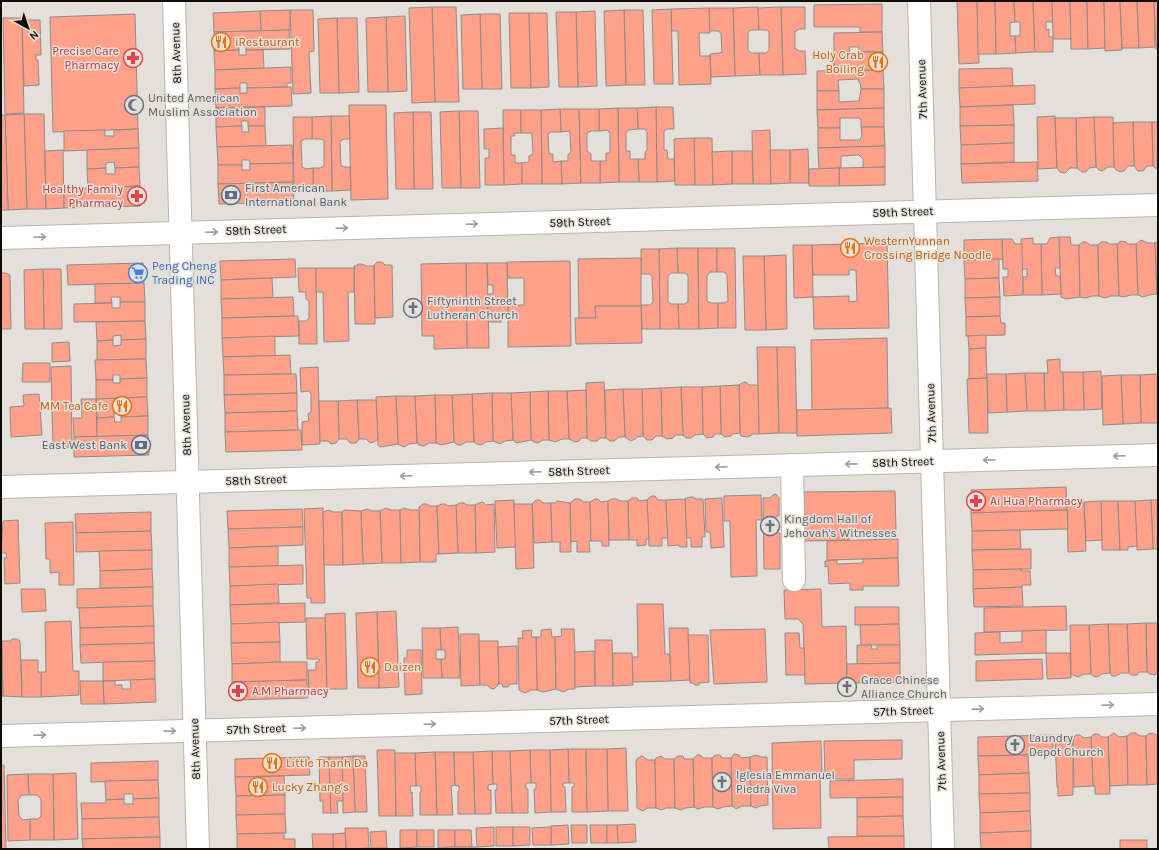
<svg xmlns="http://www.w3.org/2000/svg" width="1159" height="850" font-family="Karla,sans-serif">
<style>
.building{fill:#ffa18a;stroke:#928a87}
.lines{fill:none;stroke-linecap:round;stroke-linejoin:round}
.minor-casing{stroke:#bab5ae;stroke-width:24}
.minor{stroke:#fff;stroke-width:22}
.oneway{stroke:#9f9e9d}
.labels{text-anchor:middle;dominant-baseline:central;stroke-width:3;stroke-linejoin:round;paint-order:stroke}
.food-label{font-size:12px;fill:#c56008;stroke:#e4dfd8;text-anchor:start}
.health-label{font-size:12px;fill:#be3a42;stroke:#e4dfd8;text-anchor:end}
.street-label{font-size:12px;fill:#0f0d0a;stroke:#e4dfd8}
.worship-label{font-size:12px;fill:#5b616d;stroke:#e4dfd8;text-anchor:start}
.service-label{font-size:12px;fill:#4e5e75;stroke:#e4dfd8;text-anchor:start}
.shop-label{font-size:12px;fill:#366cbe;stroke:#e4dfd8;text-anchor:start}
</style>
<rect width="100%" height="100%" fill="#e4dfd8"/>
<!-- building -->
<g class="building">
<polygon points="957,1 977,1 979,63 959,64"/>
<polygon points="977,1 995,1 996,54 978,54"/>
<polygon points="995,1 1014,1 1015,22 1010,23 1010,36 1015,36 1016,53 996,54"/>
<polygon points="1014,1 1033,1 1035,52 1016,53 1015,36 1020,36 1020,22 1015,22"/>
<polygon points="1033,1 1052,1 1053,22 1046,22 1046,30 1049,29 1049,37 1053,37 1053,52 1035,52"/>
<polygon points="1052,1 1070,1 1071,39 1053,39"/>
<polygon points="1070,1 1087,1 1088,49 1071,49"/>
<polygon points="1087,1 1104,1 1105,48 1088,49"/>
<polygon points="1104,1 1120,1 1122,50 1105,51"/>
<polygon points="1120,1 1137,1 1139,48 1122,48"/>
<polygon points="1137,1 1154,1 1155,47 1139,48"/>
<polygon points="1154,1 1158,1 1158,49 1156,49"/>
<polygon points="882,4 882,32 860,32 860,27 814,27 814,5"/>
<polygon points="432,7 456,7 459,102 435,102"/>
<polygon points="432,7 435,102 412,103 409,8"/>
<polygon points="758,7 759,30 750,30 748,33 748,50 751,53 759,53 760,75 735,76 733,8"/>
<polygon points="781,7 805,7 805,29 799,29 795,32 795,48 799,51 805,51 806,74 783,75"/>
<polygon points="781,7 783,75 760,75 759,53 766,53 769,50 769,32 767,30 759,30 758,8"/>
<polygon points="709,8 733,8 735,76 711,77 710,54 719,53 722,52 721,34 719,31 709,31"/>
<polygon points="709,8 710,33 699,33 700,56 710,56 711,84 679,85 678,31 671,31 671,9"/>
<polygon points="671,9 673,84 654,84 652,10"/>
<polygon points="290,10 313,10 314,51 309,52 311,93 293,94"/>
<polygon points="290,10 290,30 261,31 260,11"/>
<polygon points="624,10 643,10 645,85 626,85"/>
<polygon points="624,10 626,85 606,86 604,11"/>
<polygon points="260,11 261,31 214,32 213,13"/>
<polygon points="595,11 597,86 578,87 576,12"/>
<polygon points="556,12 576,12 578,87 559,87"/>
<polygon points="509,13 529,13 531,88 511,88"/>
<polygon points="529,13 547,13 549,87 531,88"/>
<polygon points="135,14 138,129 53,132 50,17"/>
<polygon points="480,14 500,14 502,89 482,89"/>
<polygon points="480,14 482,89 463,89 461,15"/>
<polygon points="405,16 407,91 388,92 386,17"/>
<polygon points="386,17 388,92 368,92 366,18"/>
<polygon points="3,18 22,18 24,113 5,114"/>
<polygon points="337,18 357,18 359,92 339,93"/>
<polygon points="337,18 339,93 320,93 318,19"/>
<polygon points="22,20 40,20 41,55 36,55 36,60 38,60 39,85 24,86"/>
<polygon points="289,30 290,49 246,50 246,45 239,45 239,50 214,51 214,32"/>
<polygon points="882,32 883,52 859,52 859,47 849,47 850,52 834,53 834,33"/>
<polygon points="239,50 239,55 246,55 246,50 263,50 264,68 215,70 214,51"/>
<polygon points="850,52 850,57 859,57 859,52 883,52 883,70 834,71 834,53"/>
<polygon points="291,67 291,83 287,83 287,87 247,88 247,83 240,83 240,88 215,89 215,70"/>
<polygon points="1012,68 1013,86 959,88 959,69"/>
<polygon points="883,70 884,89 861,89 860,83 858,79 838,80 839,91 817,91 817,71"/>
<polygon points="1035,85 1035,104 960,107 959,88"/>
<polygon points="291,87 292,106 216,108 215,89 240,88 240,93 247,93 247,88"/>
<polygon points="861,89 884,89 884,108 817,110 817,91 839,91 839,102 859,101"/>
<polygon points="349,105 386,105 388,199 351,200"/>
<polygon points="1013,105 1014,125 960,126 960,107"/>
<polygon points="265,107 265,126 248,126 248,121 241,121 242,126 216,127 216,108"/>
<polygon points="656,107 673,107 674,129 667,129 664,131 664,150 667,150 668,159 674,159 675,181 657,182"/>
<polygon points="656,107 657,182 639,182 638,159 645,159 645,152 647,150 647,132 645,129 638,129 637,108"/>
<polygon points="618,108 637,108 638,129 628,130 626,133 626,151 630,151 630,159 638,159 639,182 619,182"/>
<polygon points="618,108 619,182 600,183 600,161 606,161 606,153 610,153 610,133 607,130 599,131 599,109"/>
<polygon points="884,108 884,127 861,127 861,120 859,118 840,118 840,128 818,128 817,110"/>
<polygon points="560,109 579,109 581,183 562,184 561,161 568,161 568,155 571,152 570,134 569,131 561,132"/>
<polygon points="560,109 561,132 551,132 548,134 549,154 553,154 553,162 561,161 562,184 542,184 541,110"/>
<polygon points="579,109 599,109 599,131 591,131 587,133 587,151 591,154 591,161 600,161 600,183 581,183"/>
<polygon points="503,110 521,110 521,133 514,133 515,136 511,136 511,155 515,155 515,163 522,163 522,184 504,185"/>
<polygon points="521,110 541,110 542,184 522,184 522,163 529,162 529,156 533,154 532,136 531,133 521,133"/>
<polygon points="459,111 478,111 480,188 461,188"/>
<polygon points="459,111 461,188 442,188 440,112"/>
<polygon points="413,112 431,112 433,189 414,189"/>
<polygon points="413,112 414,189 396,189 394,113"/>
<polygon points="24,114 44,114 46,209 27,209"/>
<polygon points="24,114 27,209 8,210 5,115"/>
<polygon points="1,115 5,115 8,206 8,210 1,210"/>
<polygon points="331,116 349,116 350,139 344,139 340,141 341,165 344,167 350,167 351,190 332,191"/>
<polygon points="331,116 332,191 313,191 313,168 320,168 324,166 324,140 320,139 312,139 312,117"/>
<polygon points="1055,116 1057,168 1038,169 1037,117"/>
<polygon points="293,117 312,117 312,139 305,139 301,141 302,167 306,169 313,168 313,191 294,191"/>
<polygon points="1094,117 1113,117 1114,167 1108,167 1102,171 1099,170 1096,167"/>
<polygon points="1094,117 1096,167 1089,168 1086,172 1082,172 1077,168 1076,118"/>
<polygon points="1055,118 1076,118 1077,168 1070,168 1065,173 1060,172 1057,168"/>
<polygon points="1133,122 1152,122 1153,166 1147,166 1143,171 1138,171 1134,166"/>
<polygon points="1133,122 1134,166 1128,166 1125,170 1121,172 1116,170 1114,167 1113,123"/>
<polygon points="1152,122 1158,122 1158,170 1153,166"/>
<polygon points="1014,125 1014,143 961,145 960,126"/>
<polygon points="242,126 242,132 249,132 248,126 265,126 266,146 217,147 216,127"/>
<polygon points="861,127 884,127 885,146 818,148 818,128 840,128 840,140 860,140 862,135"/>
<polygon points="503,128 504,185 485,185 485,158 489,158 489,149 484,149 484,129"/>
<polygon points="138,129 139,148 64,151 64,131 105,130 105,136 114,136 114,130"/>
<polygon points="770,130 771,184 753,184 752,131"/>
<polygon points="694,138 712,138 713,185 695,185"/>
<polygon points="694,138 695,185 675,185 674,139"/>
<polygon points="1014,143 1014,162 961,164 961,145"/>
<polygon points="292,145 293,163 250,164 249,160 242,160 242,165 218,165 217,147"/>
<polygon points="885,146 885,167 863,168 863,159 859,155 841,156 841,168 819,169 818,148"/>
<polygon points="139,148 139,167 115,168 114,162 106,163 106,168 87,169 87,150"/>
<polygon points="808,149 809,183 790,183 790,150"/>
<polygon points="63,150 64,208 46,209 45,151"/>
<polygon points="770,150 790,150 790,183 771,184"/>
<polygon points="732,151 752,151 753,184 732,184"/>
<polygon points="732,151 732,184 713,185 712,152"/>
<polygon points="1037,162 1038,181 962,183 961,164"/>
<polygon points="293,163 293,182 218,184 218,165 242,165 242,170 250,170 250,164"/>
<polygon points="139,167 140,186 88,188 87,169 106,168 106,174 115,174 115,168"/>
<polygon points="885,167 885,185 839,186 839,168"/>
<polygon points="839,168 839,186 809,186 809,169"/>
<polygon points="293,182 294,202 219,204 218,184"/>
<polygon points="140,186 140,206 64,208 64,189"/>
<polygon points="1059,237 1070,237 1071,245 1079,245 1080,297 1066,299 1061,297"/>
<polygon points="1059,237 1060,268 1055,268 1056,276 1060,276 1061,294 1042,295 1041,244 1047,244 1050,238"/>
<polygon points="1033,238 1033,244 1041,244 1042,295 1023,295 1023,277 1027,277 1027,269 1022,269 1021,239"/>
<polygon points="1002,239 1012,239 1015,244 1022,244 1023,295 1004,296 1003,277 1008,277 1008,269 1003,269"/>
<polygon points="1002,239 1003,259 964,260 964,240"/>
<polygon points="1141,240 1148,243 1155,243 1157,294 1149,295 1143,297 1138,295 1136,244"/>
<polygon points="1121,241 1126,242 1128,244 1136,244 1138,295 1130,295 1124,297 1119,296 1117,244"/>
<polygon points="1158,241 1158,295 1157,294 1155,243"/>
<polygon points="1083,242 1086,242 1090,245 1098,245 1099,296 1092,296 1086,298 1080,297 1079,245"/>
<polygon points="1101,242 1107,242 1109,244 1117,244 1119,296 1111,296 1105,298 1099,296 1098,245"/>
<polygon points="887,243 889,328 814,329 813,297 849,296 849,302 857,301 856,270 849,270 849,275 813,275 812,245"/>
<polygon points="793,245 812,245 813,297 794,298"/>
<polygon points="677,248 698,248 699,329 679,329 678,304 685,304 688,302 688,276 685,273 678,273"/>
<polygon points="677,248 678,273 671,273 668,276 668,302 671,304 678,304 679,329 660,329 659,249"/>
<polygon points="698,248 717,248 717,272 710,272 707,276 707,301 711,303 718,303 718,328 699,329"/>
<polygon points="717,248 735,248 736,328 718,328 718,303 724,303 728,301 727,275 724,272 717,272"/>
<polygon points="641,249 659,249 660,329 642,329 641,305 650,305 653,302 652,276 650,274 641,274"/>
<polygon points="786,255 787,329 766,330 764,256"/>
<polygon points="743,256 764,256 766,330 745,330"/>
<polygon points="641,258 641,306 595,306 596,318 579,318 578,259"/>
<polygon points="295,259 296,277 221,280 220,261"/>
<polygon points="999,259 999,278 965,279 964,260"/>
<polygon points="570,261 571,346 508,347 508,305 524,305 524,278 508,278 507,262"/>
<polygon points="377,262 382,262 385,265 392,265 393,317 375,318 374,265"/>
<polygon points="143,263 144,283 68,285 67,265"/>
<polygon points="466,263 487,263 489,348 467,348"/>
<polygon points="466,263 467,348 434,349 434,336 422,336 421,264"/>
<polygon points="487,263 507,263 508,312 501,312 501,322 488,322 488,294 493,294 493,285 488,285"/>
<polygon points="358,264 362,264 366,266 374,266 375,324 355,324 354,266 357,266"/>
<polygon points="298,268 316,268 317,344 299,344 299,321 306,321 309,318 309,301 306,299 306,292 299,292"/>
<polygon points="316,268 354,268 354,292 348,292 349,341 324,342 323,292 316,292"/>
<polygon points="43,269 61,269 62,329 44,329"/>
<polygon points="43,269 44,329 25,329 24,270"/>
<polygon points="1,273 6,273 10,275 11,329 1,329"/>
<polygon points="272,278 273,298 221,299 221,280"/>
<polygon points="999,278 1000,297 965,298 965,279"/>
<polygon points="144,283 145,302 120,302 120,297 111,297 112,303 95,303 95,284"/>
<polygon points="293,297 294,316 222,318 221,299"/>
<polygon points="1000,297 1000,316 966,317 965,298"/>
<polygon points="120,302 145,302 145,321 74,322 74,304 112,303 112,308 120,308"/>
<polygon points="595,306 641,306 642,343 576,344 575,318 596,318"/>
<polygon points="298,316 299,336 222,338 222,318"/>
<polygon points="1000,316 1001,323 1005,323 1005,335 966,336 966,317"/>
<polygon points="145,321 146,339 121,340 121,335 113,336 113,340 97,341 96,322"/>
<polygon points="986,335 986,348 969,349 968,336"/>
<polygon points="275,336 275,356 223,357 222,338"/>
<polygon points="887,338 888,408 812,410 811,340"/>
<polygon points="146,339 146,359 97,360 97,341 113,340 113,346 121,345 121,340"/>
<polygon points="69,342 70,361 52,362 52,343"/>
<polygon points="757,347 777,347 779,433 759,434"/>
<polygon points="777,347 795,347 797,433 779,433"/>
<polygon points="986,348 987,378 969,379 969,349"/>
<polygon points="290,355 291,374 224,375 223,357"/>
<polygon points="146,359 147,378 120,379 120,375 113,375 113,380 96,380 95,360"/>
<polygon points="1060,359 1060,372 1063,372 1064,410 1045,411 1044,373 1048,373 1047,360"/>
<polygon points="23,363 50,363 50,382 22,382"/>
<polygon points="71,366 72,447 53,448 51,367"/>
<polygon points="318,367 320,444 302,445 302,422 309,421 308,414 311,412 311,393 308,391 301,392 300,368"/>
<polygon points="1101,371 1102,409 1084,410 1083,372"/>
<polygon points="1063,372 1083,372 1084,410 1064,410"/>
<polygon points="1025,373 1044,373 1045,411 1027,411"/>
<polygon points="1025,373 1027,411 1007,412 1006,374"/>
<polygon points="291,374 296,374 297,393 224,395 224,375"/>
<polygon points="987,374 1006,374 1007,412 988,413"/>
<polygon points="1158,374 1158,423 1141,423 1140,375"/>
<polygon points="1121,375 1140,375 1141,423 1123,424"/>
<polygon points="1121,375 1123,424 1103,425 1102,376"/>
<polygon points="147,378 147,397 96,399 96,380 113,380 113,383 120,383 120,379"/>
<polygon points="987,378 988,433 969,433 967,379"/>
<polygon points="604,382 606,438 600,438 597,441 591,441 587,438 586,383"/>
<polygon points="746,382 749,385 758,385 759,434 753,434 748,437 741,436 740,433 739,385 742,383"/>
<polygon points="739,385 740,433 732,434 731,436 725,437 721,434 720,386"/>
<polygon points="720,386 721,434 715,434 713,437 707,438 703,434 702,387"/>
<polygon points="681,387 702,387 703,434 695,435 691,438 686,438 683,435"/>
<polygon points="681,387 683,435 675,435 673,438 667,439 662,436 661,388"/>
<polygon points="661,388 662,436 656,436 652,440 647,440 643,436 642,389"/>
<polygon points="623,389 642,389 643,436 637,437 635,439 631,441 625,437"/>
<polygon points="623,389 625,437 619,437 614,441 610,441 606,438 605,390"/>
<polygon points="586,390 587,438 581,438 579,441 575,442 569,439 567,391"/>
<polygon points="548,391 567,391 569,439 562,439 555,442 549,440"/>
<polygon points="548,391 549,440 543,440 538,443 534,442 531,440 530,392"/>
<polygon points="530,392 531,440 516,443 513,440 511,393"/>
<polygon points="297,393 297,411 225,413 224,395"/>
<polygon points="492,393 511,393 513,440 505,441 500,444 493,441"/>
<polygon points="492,393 493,441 486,442 481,445 477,444 474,442 472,394"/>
<polygon points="39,394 42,435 11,437 10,407 24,406 23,395"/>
<polygon points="472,394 474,442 466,442 461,445 457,445 454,442 452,395"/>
<polygon points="435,395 452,395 454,442 441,445 436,443"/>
<polygon points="435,395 436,443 429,443 424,446 419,445 417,443 415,396"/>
<polygon points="396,396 415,396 417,443 409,444 404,447 398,444"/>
<polygon points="396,396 398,444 381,447 378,445 376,397"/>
<polygon points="147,397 148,416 121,417 121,413 114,413 114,417 97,418 96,399"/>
<polygon points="81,399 96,399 97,437 74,437 73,418 82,418"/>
<polygon points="357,400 376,400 378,439 374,442 370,443 366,439 359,439"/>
<polygon points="357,400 359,439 356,443 350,443 347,439 339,439 338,401"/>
<polygon points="319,401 338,401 339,439 336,443 331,444 328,441 320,441"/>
<polygon points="891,408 892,433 797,436 797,410"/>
<polygon points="297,411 298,430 225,432 225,413"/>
<polygon points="148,416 148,435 97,437 97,418 114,417 115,422 121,422 121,417"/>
<polygon points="301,430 302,450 226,452 225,432"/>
<polygon points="148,435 149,455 74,457 74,437"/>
<polygon points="1066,487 1067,510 971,513 971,490"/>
<polygon points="895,491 896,531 848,532 849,540 805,541 804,492"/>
<polygon points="776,494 779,498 779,516 776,516 776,533 780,533 780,569 764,569 763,498 770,498 773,495"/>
<polygon points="761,495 762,520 756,520 757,576 731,577 730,521 724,521 724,496"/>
<polygon points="651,496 655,496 658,500 666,500 668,538 662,538 662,546 649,546 647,500"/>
<polygon points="690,497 693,497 696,499 703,499 705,537 702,537 702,547 691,547 691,538 686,538 685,499"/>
<polygon points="632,498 637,498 639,501 647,500 649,539 646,539 646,545 637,546 637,540 629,540 628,501"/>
<polygon points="722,498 724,547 711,548 710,532 706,532 705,499"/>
<polygon points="575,499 580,499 583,502 590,502 591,541 589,541 590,552 577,552 577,541 571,542 570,503"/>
<polygon points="595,499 598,499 601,502 608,501 609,546 602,546 602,541 591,541 590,502"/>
<polygon points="612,499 616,499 621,501 628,501 629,540 609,540 608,501"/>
<polygon points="685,499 687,547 680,547 679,545 668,546 666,500"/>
<polygon points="514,500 516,547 497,548 495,501"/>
<polygon points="536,500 540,500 543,503 551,503 552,542 534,543 532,504"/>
<polygon points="1151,500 1158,500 1158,549 1153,549"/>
<polygon points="1151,500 1153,549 1137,550 1135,501"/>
<polygon points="557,501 570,503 571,552 560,552 560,542 552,542 551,503 555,503"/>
<polygon points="1101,501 1118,501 1120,550 1102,550"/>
<polygon points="1101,501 1102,540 1086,541 1084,502"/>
<polygon points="1118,501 1135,501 1137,546 1128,547 1128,550 1120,550"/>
<polygon points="483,502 486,505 494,504 495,552 476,553 475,505 479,503"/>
<polygon points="1067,502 1084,502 1086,551 1068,552"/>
<polygon points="460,503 464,503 467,505 475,505 476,553 458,553 456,505"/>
<polygon points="423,504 427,504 430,506 437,506 439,554 436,554 436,562 420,562 419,507"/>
<polygon points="442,504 445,504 449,506 456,505 458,553 439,554 437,506"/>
<polygon points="514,504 532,504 534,568 516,569"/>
<polygon points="323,508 325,603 311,603 311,598 307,598 304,509"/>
<polygon points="386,508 391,510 400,510 401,563 382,563 380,511"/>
<polygon points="404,508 410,510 419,510 420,562 401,563 400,510"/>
<polygon points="302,509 303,527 228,529 227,511"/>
<polygon points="367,509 372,511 380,511 382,563 363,564 361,511"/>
<polygon points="329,510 333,512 342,512 343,565 324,565 323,512"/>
<polygon points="344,510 361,511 363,564 343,565 342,512"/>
<polygon points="1067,510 1068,529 972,531 971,513"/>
<polygon points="151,512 151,531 76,533 75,514"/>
<polygon points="18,520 20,583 5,584 4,558 7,558 6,553 1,553 3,521"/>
<polygon points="73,522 74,585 59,585 59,572 50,573 50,559 46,559 45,523"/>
<polygon points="303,527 303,545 229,548 228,529"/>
<polygon points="1020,530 1021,549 972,550 972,531"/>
<polygon points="151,531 152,550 76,552 76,533"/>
<polygon points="898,539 898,558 827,560 827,541"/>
<polygon points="278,546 278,566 229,567 229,548"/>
<polygon points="1031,549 1031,569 973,570 972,550"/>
<polygon points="152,550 152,569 100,571 99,551"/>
<polygon points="898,558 899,586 863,586 863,590 850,590 850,583 829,584 828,566 825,567 825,561 837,560 837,564 863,563 863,559"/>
<polygon points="303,565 303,584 230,586 229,567"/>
<polygon points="152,569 153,587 100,588 100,571"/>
<polygon points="1021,569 1021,571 1030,571 1031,585 1022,585 1022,587 973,589 973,570"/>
<polygon points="278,584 279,603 230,605 230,586"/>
<polygon points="153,587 153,606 77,608 77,589"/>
<polygon points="1022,587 1023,606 974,607 973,589"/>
<polygon points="21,589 45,589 46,611 22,612"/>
<polygon points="821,589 822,627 846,626 847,683 805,684 803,624 798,619 785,619 784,590"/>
<polygon points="305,603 305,622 231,624 230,605"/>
<polygon points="637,604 663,604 665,654 670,654 671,681 633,682 632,657 638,657"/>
<polygon points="153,606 154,626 80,628 79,608"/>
<polygon points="1066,606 1067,630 984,632 984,608"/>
<polygon points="855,607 899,607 899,624 855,625"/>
<polygon points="396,611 399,687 379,688 377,612"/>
<polygon points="377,612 379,688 358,688 356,613"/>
<polygon points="345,613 347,689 327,689 325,614"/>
<polygon points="306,618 325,618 327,692 309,693 308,670 316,670 316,662 319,662 319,659 307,659"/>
<polygon points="71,621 73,671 79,671 79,695 41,697 41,672 46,672 45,622"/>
<polygon points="279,622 280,642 231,643 231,624"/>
<polygon points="1146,623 1158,623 1158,672 1155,675 1150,674 1147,672"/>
<polygon points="1146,623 1147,672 1139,672 1137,675 1131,675 1129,673 1127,624"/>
<polygon points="899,624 900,645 861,645 860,625"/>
<polygon points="1108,624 1127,624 1129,673 1121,673 1116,676 1112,676 1110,673"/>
<polygon points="1108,624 1110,673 1102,674 1097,677 1093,676 1091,674 1089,625"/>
<polygon points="1070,625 1089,625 1091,674 1084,674 1078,677 1071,674"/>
<polygon points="154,626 154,643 80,645 80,628"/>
<polygon points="458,627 460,678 442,678 441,659 445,659 445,650 441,650 440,628"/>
<polygon points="422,628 440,628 441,650 436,650 436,659 441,659 442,678 423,678"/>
<polygon points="669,628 688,628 690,680 671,681"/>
<polygon points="551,629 552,637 555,637 556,689 543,692 537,690 536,637 541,637 541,630"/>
<polygon points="561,629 574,629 575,652 575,689 569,689 563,692 556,689 555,637 562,636"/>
<polygon points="765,629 767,682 714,684 710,630"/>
<polygon points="532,630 531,637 536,637 537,690 531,690 525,693 519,690 518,638 523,638 522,631"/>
<polygon points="1046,630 1046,653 975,655 975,633 1000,632 1000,643 1022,642 1022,631"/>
<polygon points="785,633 799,633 800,648 804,648 805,675 786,675"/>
<polygon points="460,634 479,634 480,685 461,686"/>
<polygon points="688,635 708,635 709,682 699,683 699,685 695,685 693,683 690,683"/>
<polygon points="12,639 17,639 20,641 22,697 3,696 2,641 11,641"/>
<polygon points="595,640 612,640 613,686 595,686"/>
<polygon points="479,641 498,641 499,684 494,689 490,688 487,685 480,685"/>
<polygon points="1,642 3,696 1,698"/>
<polygon points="280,642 280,662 232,664 231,643"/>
<polygon points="154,643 155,661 81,663 80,645"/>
<polygon points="857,645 871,645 872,649 877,649 877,645 900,645 900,663 857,664"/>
<polygon points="517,646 517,684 510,684 508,687 503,687 502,684 499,684 498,647"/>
<polygon points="407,650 421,650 422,694 405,695 404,658 407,658"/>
<polygon points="594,651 595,686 575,687 575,652"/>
<polygon points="613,653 632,653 633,685 613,686"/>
<polygon points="1046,653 1070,653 1071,678 1047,679"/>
<polygon points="1042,659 1043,679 976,681 976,661"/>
<polygon points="21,660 38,660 38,672 41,672 41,697 22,697"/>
<polygon points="155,661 155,679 103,681 103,662"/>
<polygon points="280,662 307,662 307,680 232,682 232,664"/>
<polygon points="900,663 900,682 847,683 847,664"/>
<polygon points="155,679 156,702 104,704 103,681 115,681 115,685 122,685 122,689 131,689 130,680"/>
<polygon points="307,680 308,698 233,700 232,682"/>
<polygon points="80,681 103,681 104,704 81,704"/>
<polygon points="1114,733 1119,737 1127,736 1128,785 1110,786 1108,737"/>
<polygon points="1131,733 1136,733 1140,736 1146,736 1147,785 1128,785 1127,736"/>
<polygon points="1153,733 1158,736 1158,784 1147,785 1146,736 1148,734"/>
<polygon points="1094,734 1098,734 1102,737 1108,737 1110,794 1095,794 1095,786 1093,786 1091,737"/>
<polygon points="1053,735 1053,754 978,756 978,737"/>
<polygon points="1058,735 1062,735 1067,738 1073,738 1073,795 1058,796 1058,787 1057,787 1055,738"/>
<polygon points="1076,735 1080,735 1084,738 1091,737 1093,786 1074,787 1073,738"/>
<polygon points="902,740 902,759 854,760 854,779 825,779 824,741"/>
<polygon points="821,741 822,772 820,772 821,828 773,829 772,743"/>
<polygon points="626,748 628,811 608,811 607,749"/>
<polygon points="568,749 586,749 587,812 572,812 572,787 574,787 574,783 569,783"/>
<polygon points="568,749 569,783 563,783 563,787 565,787 566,812 551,812 550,750"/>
<polygon points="586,749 607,749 608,811 587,812"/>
<polygon points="377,750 395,750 396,816 379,816"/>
<polygon points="530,750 550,750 551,812 535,813 534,789 536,789 536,783 531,783"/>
<polygon points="530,750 531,783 526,783 526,789 528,789 528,813 512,813 510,751"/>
<polygon points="492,751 510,751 512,813 496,813 495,790 497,790 497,784 493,784"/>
<polygon points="492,751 493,784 488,785 488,790 491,790 491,814 475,814 473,752"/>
<polygon points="435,752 454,752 455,785 451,786 453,815 437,815"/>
<polygon points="435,752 437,815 420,815 420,792 421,792 421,786 416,786 415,753"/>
<polygon points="454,752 473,752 475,814 458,814 458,791 459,791 459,786 455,785"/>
<polygon points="395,753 415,753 416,786 410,786 411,793 412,792 413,816 396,816"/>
<polygon points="734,754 739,755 741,758 750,757 751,806 742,806 736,809 732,806 731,758"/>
<polygon points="697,755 700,755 703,758 712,758 713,807 704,807 698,809 694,807 693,759"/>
<polygon points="715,755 720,755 722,758 731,758 732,806 723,807 718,809 713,807 712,758"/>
<polygon points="756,755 761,757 767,757 768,805 760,806 756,808 751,806 750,757"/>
<polygon points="1028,755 1029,773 979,775 978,756"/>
<polygon points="353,756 365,756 367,812 355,812"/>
<polygon points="353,756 355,812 343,813 342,757"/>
<polygon points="641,756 644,757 647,760 655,760 656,808 647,808 643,811 637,808 636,762 637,759"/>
<polygon points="661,756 665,759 674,759 675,808 666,808 662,810 656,808 655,760 656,758"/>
<polygon points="678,756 683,756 684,759 693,759 694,807 685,808 681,810 675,808 674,759"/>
<polygon points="309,757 310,775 235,777 235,759"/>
<polygon points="319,757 329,757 331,813 323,813 323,801 320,801"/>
<polygon points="329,757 342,757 343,801 337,801 338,813 331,813"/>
<polygon points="158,761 158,780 91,782 91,763"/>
<polygon points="1,765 4,765 6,849 1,849"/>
<polygon points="76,773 78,839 54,840 53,774"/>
<polygon points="1029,773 1030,793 979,794 979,775"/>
<polygon points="28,774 53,774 54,840 30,840 30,819 38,819 41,816 41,799 37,795 29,795"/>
<polygon points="28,774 29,795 22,795 18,800 19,816 23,820 30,819 30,840 8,841 7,775"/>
<polygon points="284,776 285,795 236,796 235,777"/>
<polygon points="903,779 903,797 830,798 830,781"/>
<polygon points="158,780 159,798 133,799 133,794 124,794 124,799 106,800 105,781"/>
<polygon points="1030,793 1030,811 980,813 979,794"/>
<polygon points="285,795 285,814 236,815 236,796"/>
<polygon points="903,797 903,816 857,817 857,798"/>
<polygon points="159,798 159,817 82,819 81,803 106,803 106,800 124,799 124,804 133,804 133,799"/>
<polygon points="1030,811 1031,831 980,833 980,813"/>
<polygon points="285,814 286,833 237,834 236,815"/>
<polygon points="903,816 904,836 857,836 857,817"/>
<polygon points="159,817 160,837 82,839 82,819"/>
<polygon points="635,824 636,842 618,843 617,825"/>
<polygon points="568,825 569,844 551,845 551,826"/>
<polygon points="571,825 587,825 587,843 572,843"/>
<polygon points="590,825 607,825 607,843 591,843"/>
<polygon points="607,825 617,825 618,843 607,843"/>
<polygon points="494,827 494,846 477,847 476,828"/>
<rect x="496" y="827" width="17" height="19"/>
<polygon points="513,827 530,827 530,845 513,846"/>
<polygon points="551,827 551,845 533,845 532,828"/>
<polygon points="345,828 368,828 369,848 346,849"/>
<polygon points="400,830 417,830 417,847 400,848"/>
<rect x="417" y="830" width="17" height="17"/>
<polygon points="438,830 455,830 455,847 438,848"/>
<polygon points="455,830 471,830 472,847 455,847"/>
<polygon points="386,831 387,848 371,848 370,832"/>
<polygon points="1031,831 1031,849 981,849 980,833"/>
<polygon points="284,833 284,839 295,839 295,849 237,849 237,834"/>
<polygon points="345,833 346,849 333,849 333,834"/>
<polygon points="312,834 333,834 333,849 313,849"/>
<polygon points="904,836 904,849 829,849 828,837"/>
<polygon points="160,837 160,849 83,849 82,839"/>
<rect x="1120" y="840" width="27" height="9"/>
<rect x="447" y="847" width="29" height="2"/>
</g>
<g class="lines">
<!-- minor casing -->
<g class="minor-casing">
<g id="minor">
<polyline points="174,1 198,849"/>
<polyline points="919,1 943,849"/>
<polyline points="1,238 1158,205"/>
<polyline points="792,465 794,580"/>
<polyline points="1,487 1158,455"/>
<polyline points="1,736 1158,704"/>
</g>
</g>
<!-- minor -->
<use href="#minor" class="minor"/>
</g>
<!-- one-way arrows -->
<defs><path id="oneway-shaft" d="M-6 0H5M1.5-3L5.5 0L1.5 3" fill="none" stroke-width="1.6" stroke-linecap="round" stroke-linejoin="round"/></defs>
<g class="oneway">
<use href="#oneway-shaft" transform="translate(472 224) rotate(-2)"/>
<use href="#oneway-shaft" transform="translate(342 228) rotate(-2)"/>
<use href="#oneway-shaft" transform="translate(212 232) rotate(-2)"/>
<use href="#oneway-shaft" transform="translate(40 237) rotate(-2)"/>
<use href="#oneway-shaft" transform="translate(1119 456) rotate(178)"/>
<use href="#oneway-shaft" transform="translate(989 460) rotate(178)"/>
<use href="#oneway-shaft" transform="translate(851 464) rotate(179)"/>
<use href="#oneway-shaft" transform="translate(721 467) rotate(178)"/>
<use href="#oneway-shaft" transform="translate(535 472) rotate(178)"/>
<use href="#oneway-shaft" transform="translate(406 476) rotate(178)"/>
<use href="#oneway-shaft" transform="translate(1108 705) rotate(-2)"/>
<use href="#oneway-shaft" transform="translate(978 709) rotate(-2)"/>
<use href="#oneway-shaft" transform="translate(430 724) rotate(-2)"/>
<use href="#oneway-shaft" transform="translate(300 728) rotate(-2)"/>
<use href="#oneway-shaft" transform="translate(170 731) rotate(-1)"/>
<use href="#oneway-shaft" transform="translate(40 735) rotate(-2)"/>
</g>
<!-- icons -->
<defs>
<g id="restaurant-ring" transform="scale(1)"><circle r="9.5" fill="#e4dfd8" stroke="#e8710a" stroke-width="1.5"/><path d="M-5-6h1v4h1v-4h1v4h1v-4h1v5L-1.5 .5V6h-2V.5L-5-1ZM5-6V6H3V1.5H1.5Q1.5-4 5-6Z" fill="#e8710a"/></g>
<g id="pharmacy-ring" transform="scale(1)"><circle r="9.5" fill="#e4dfd8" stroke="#e0444e" stroke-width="1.5"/><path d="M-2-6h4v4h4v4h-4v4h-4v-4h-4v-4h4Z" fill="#e0444e"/></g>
<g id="mosque-ring" transform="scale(1)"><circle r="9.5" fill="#e4dfd8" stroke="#6b7280" stroke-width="1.5"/><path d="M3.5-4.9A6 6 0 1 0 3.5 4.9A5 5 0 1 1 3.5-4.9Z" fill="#6b7280"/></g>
<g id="bank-ring" transform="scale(1)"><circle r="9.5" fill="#e4dfd8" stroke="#5c6f8a" stroke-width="1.5"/><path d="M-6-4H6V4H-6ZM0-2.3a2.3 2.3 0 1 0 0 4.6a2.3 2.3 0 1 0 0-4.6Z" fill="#5c6f8a"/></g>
<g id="supermarket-ring" transform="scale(1)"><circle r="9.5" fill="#e4dfd8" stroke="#3f7fe0" stroke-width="1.5"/><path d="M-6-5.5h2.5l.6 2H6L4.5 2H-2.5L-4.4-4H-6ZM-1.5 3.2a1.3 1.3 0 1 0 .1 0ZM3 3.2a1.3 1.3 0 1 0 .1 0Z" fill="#3f7fe0"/></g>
<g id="church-ring" transform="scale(1)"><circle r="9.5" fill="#e4dfd8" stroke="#6b7280" stroke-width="1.5"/><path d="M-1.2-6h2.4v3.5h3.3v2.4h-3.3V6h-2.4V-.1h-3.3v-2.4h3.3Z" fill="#6b7280"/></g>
</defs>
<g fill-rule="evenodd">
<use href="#restaurant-ring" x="221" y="42"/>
<use href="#pharmacy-ring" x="133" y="58"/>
<use href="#restaurant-ring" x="878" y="62"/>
<use href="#mosque-ring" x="134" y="105"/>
<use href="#bank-ring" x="231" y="195"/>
<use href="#pharmacy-ring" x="137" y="196"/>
<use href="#restaurant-ring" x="850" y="248"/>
<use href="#supermarket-ring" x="138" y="273"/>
<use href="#church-ring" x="413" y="308"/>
<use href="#restaurant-ring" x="122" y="406"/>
<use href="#bank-ring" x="141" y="445"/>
<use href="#pharmacy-ring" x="976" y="501"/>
<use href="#church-ring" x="770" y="526"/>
<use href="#restaurant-ring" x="370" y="667"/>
<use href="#church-ring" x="847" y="687"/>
<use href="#pharmacy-ring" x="238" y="691"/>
<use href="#church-ring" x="1015" y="745"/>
<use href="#restaurant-ring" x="272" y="763"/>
<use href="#church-ring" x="722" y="782"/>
<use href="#restaurant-ring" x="258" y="787"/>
</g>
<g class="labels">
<!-- food labels -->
<g class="food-label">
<text x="235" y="42">iRestaurant</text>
<text x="864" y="55" text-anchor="end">Holy Crab<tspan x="864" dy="14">Boiling</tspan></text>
<text x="864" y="241">WesternYunnan<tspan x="864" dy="14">Crossing Bridge Noodle</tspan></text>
<text x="108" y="406" text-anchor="end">MM Tea Cafe</text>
<text x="384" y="667">Daizen</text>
<text x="286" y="763">Little Thanh Da</text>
<text x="272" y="787">Lucky Zhang's</text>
</g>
<!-- health labels -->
<g class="health-label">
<text x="119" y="51">Precise Care<tspan x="119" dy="14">Pharmacy</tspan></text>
<text x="123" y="189">Healthy Family<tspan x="123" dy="14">Pharmacy</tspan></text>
<text x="990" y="501" text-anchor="start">Ai Hua Pharmacy</text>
<text x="252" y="691" text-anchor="start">A.M Pharmacy</text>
</g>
<!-- street labels -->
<g class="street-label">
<text transform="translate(176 53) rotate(-92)">8th Avenue</text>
<text transform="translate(922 89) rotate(-92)">7th Avenue</text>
<text transform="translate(903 212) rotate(-2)">59th Street</text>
<text transform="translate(580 222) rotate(-2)">59th Street</text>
<text transform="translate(256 230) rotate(-2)">59th Street</text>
<text transform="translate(931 413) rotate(-92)">7th Avenue</text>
<text transform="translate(186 425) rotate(-92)">8th Avenue</text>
<text transform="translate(903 462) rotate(-2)">58th Street</text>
<text transform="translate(579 471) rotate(-2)">58th Street</text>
<text transform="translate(256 480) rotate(-2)">58th Street</text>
<text transform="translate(903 711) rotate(-2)">57th Street</text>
<text transform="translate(579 720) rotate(-2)">57th Street</text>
<text transform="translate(256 729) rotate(-2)">57th Street</text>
<text transform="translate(195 749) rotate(-92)">8th Avenue</text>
<text transform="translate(941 761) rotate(-92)">7th Avenue</text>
</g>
<!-- worship labels -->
<g class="worship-label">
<text x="148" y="98">United American<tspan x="148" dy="14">Muslim Association</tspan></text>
<text x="427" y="301">Fiftyninth Street<tspan x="427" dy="14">Lutheran Church</tspan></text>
<text x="784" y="519">Kingdom Hall of<tspan x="784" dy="14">Jehovah's Witnesses</tspan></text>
<text x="861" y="680">Grace Chinese<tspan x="861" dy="14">Alliance Church</tspan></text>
<text x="1029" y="738">Laundry<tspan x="1029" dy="14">Depot Church</tspan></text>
<text x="736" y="775">Iglesia Emmanuel<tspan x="736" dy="14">Piedra Viva</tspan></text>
</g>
<!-- service labels -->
<g class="service-label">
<text x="245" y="188">First American<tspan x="245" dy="14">International Bank</tspan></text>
<text x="127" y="445" text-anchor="end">East West Bank</text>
</g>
<!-- shop labels -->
<g class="shop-label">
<text x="152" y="266">Peng Cheng<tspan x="152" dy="14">Trading INC</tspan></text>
</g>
</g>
<!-- border -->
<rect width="1159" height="850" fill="none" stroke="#0f0d0a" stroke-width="4"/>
<!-- north arrow -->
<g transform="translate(28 28) rotate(140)" stroke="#e4dfd8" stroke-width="3" paint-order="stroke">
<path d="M0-3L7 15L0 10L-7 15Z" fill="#0f0d0a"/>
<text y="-6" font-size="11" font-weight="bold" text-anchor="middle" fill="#0f0d0a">N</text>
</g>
</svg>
